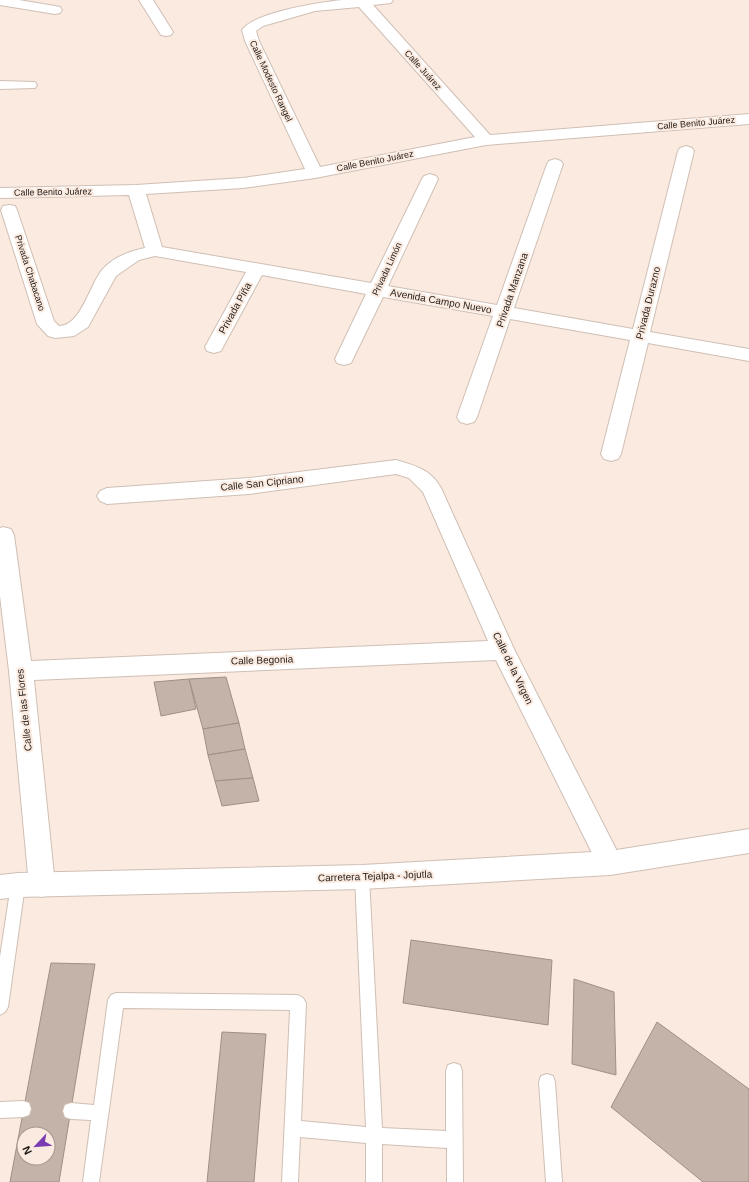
<svg xmlns="http://www.w3.org/2000/svg" width="749" height="1182" font-family="Helvetica,sans-serif">
<style>
.building{fill:#c3b3a9;stroke:#9f9086;fill-rule:evenodd}
.lines{fill:none;stroke-linecap:round;stroke-linejoin:round}
.lane-casing{stroke:#cfbfb5;stroke-width:2}
.street-casing{stroke:#cfbfb5;stroke-width:2}
.secondary-casing{stroke:#cfbfb5;stroke-width:2}
.lane{fill:#fff;fill-rule:evenodd}
.street{fill:#fff;fill-rule:evenodd}
.secondary{fill:#fff;fill-rule:evenodd}
.labels{text-anchor:middle;dominant-baseline:central;stroke-width:4;stroke-linejoin:round;paint-order:stroke}
.far-street-label{font-size:9px;fill:#211b18;stroke:#fbeadf}
.street-label{font-size:10px;fill:#211b18;stroke:#fbeadf}
</style>
<rect width="100%" height="100%" fill="#fbeadf"/>
<!-- building -->
<g class="building">
<polygon points="226,677 239,723 203,729 189,679"/>
<polygon points="189,679 196,709 161,716 154,682"/>
<polygon points="239,723 245,749 208,755 203,729"/>
<polygon points="245,749 253,778 215,781 208,755"/>
<polygon points="253,778 259,801 222,806 215,781"/>
<polygon points="411,940 552,960 548,1025 403,1003"/>
<path d="M51,963L95,964L59,1182H10ZM24,1134H48V1158H24Z"/>
<polygon points="574,979 614,992 616,1075 572,1064"/>
<polygon points="657,1022 749,1089 749,1182 703,1182 611,1107"/>
<polygon points="222,1032 266,1034 254,1182 207,1182"/>
</g>
<g class="lines">
<!-- lane casing -->
<g class="lane-casing">
<g id="lane">
<polygon points="362,870 367,872 369,877 382,1128 446,1131 446,1071 448,1065 454,1063 460,1065 462,1071 463,1182 447,1182 447,1148 382,1144 382,1182 366,1182 366,1143 300,1137 298,1182 282,1182 290,1010 123,1008 99,1182 83,1182 91,1120 71,1119 65,1117 63,1111 65,1105 71,1103 94,1105 108,1000 111,995 116,993 298,995 303,998 306,1003 301,1121 366,1127 355,877 357,872"/>
<polygon points="18,878 23,880 25,885 8,1007 5,1012 0,1015 0,957 11,885 13,880"/>
<polygon points="547,1074 553,1076 555,1082 562,1182 546,1182 539,1082 541,1076"/>
<polygon points="23,1101 29,1103 31,1109 29,1115 23,1117 0,1118 0,1102"/>
</g>
</g>
<!-- street casing -->
<g class="street-casing">
<g id="street">
<polygon points="0,0 19,0 55,6 60,7 62,10 60,13 55,14 0,5"/>
<polygon points="139,0 153,0 173,32 171,35 166,36 161,35"/>
<path d="M343,0H393L391,3L373,5L490,135L749,114V124L486,145L315,178L243,188L146,194L162,247L371,283L422,179L424,176L430,174L436,176L438,179L388,286L497,305L547,164L549,161L555,159L561,161L563,164L514,308L633,329L678,151L680,148L686,146L692,148L694,151L650,332L749,349V361L648,343L621,454L618,459L611,461L604,459L601,454L630,340L510,319L477,417L474,422L467,424L460,422L457,417L493,316L383,297L353,359L351,363L344,365L337,363L335,359L366,294L262,275L223,347L221,351L214,353L207,351L205,347L246,272L155,256L139,260L116,276L88,327L74,336L55,338L48,336L37,324L1,210L3,206L9,205L15,206L17,210L54,321L59,326C81,326 90,284 102,270C113,257 130,251 145,248L129,195L0,198V188L136,185L243,178L305,169L245,41L242,30C255,12 321,2 343,0ZM359,7L475,137L320,167L259,41L256,31L263,26L315,11Z"/>
<polygon points="0,81 35,82 37,85 35,88 0,89"/>
<path d="M396,460C416,466 430,469 441,488L514,649L619,855L623,863L619,871L610,875L601,871L496,660L34,680L55,885L51,894L42,897L33,894L29,885L9,671L0,596V528L3,527L11,529L14,535L31,661L488,641L423,492L409,478L396,474L249,494L107,504L100,501L97,496L100,491L107,488L249,478Z"/>
</g>
</g>
<!-- secondary casing -->
<g class="secondary-casing">
<polygon id="secondary" points="749,829 749,853 610,875 362,889 18,897 0,899 0,875 18,873 362,865 610,851"/>
</g>
<!-- lane -->
<use href="#lane" class="lane"/>
<!-- street -->
<use href="#street" class="street"/>
<!-- secondary -->
<use href="#secondary" class="secondary"/>
</g>
<g class="labels">
<!-- far-street labels -->
<g class="far-street-label">
<text transform="translate(423 70) rotate(48)">Calle Juárez</text>
<text transform="translate(271 81) rotate(65)">Calle Modesto Rangel</text>
<text transform="translate(696 123) rotate(-5)">Calle Benito Juárez</text>
<text transform="translate(375 161) rotate(-11)">Calle Benito Juárez</text>
<text transform="translate(53 192) rotate(-1)">Calle Benito Juárez</text>
<text transform="translate(387 269) rotate(-65)">Privada Limón</text>
<text transform="translate(30 273) rotate(72)">Privada Chabacano</text>
</g>
<!-- street labels -->
<g class="street-label">
<text transform="translate(512 290) rotate(-71)">Privada Manzana</text>
<text transform="translate(441 301) rotate(10)">Avenida Campo Nuevo</text>
<text transform="translate(648 303) rotate(-76)">Privada Durazno</text>
<text transform="translate(235 308) rotate(-61)">Privada Piña</text>
<text transform="translate(262 483) rotate(-6)">Calle San Cipriano</text>
<text transform="translate(262 660) rotate(-2)">Calle Begonia</text>
<text transform="translate(513 668) rotate(64)">Calle de la Virgen</text>
<text transform="translate(24 710) rotate(-96)">Calle de las Flores</text>
<text transform="translate(375 876) rotate(-2)">Carretera Tejalpa - Jojutla</text>
</g>
</g>
<!-- north arrow -->
<g transform="translate(36 1146) rotate(244)"><circle r="19" fill="#fbeadf" stroke="#a4978f"/>
<path d="M0-3L7 15L0 10L-7 15Z" fill="#7a3cb2"/>
<text y="-6" font-size="11" font-weight="bold" text-anchor="middle" fill="#211b18">N</text>
</g>
</svg>
